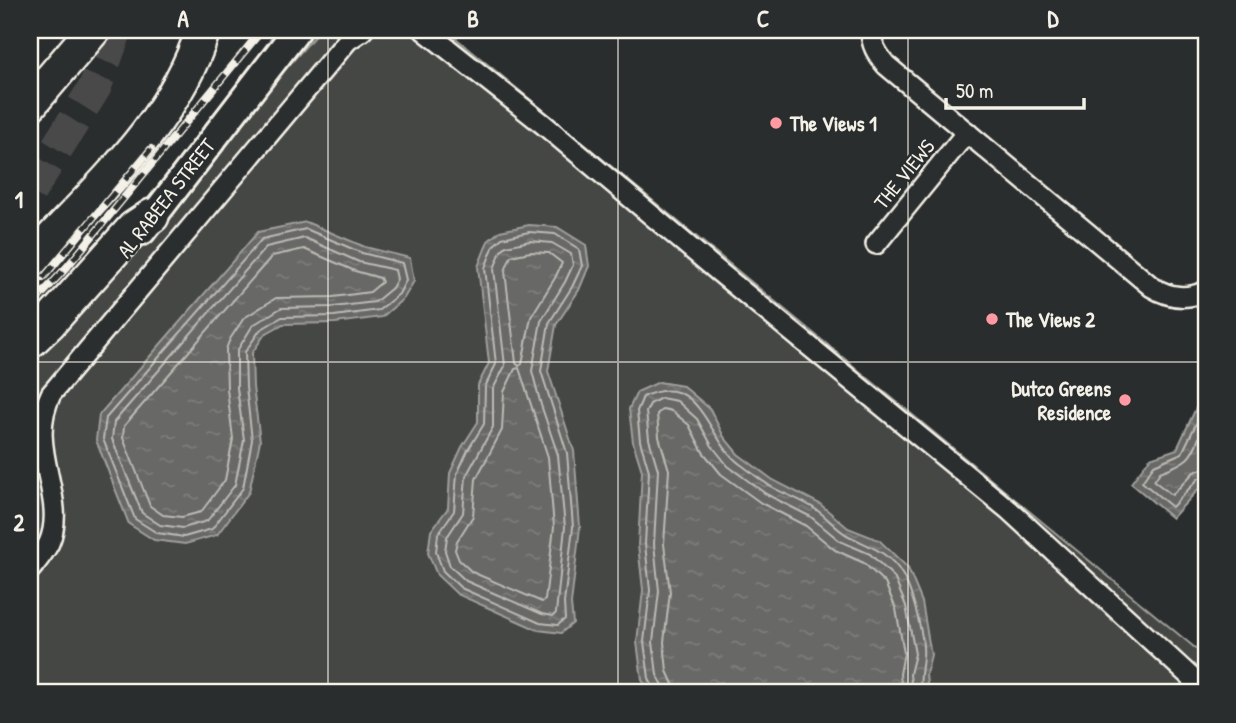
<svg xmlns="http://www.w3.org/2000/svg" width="1236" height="723" font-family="'Patrick Hand',sans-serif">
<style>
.green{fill:#444645;stroke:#9c9c96;stroke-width:2}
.water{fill:url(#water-ripples);stroke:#9f9f9a;stroke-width:2}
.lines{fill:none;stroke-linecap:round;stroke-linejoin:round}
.shore{stroke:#bcbab4;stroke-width:2}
.motorway-tunnel{stroke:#484a4a;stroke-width:33;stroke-dasharray:33 17;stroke-linecap:butt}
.minor-casing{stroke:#f4f1e8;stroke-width:24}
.secondary-casing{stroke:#f4f1e8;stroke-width:32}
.motorway-casing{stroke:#f4f1e8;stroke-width:38}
.minor{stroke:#2a2d2e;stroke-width:19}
.secondary{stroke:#2a2d2e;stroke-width:26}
.motorway{stroke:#2a2d2e;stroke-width:33}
.rail-casing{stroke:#f4f1e8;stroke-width:8}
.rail{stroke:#2a2d2e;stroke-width:5;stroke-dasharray:16;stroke-linecap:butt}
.grid{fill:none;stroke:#f4f1e8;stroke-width:2;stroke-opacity:0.55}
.poi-dot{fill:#ff9aa2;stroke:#2a2d2e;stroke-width:2.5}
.labels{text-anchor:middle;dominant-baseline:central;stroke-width:5;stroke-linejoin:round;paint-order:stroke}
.poi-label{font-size:21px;font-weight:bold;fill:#f4f1e8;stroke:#2a2d2e;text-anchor:start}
.street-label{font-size:21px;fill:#f4f1e8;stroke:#2a2d2e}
.neatline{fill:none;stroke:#f4f1e8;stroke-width:2.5}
.grid-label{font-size:23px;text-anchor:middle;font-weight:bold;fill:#f4f1e8}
</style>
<defs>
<pattern id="water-ripples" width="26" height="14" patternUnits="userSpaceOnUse" patternTransform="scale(1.75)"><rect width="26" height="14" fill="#676866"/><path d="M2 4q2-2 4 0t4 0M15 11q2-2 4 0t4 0" fill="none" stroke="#7d7e7c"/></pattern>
</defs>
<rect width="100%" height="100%" fill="#2a2d2e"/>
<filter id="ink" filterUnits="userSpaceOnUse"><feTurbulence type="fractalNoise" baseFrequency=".0143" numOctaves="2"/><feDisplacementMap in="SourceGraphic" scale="14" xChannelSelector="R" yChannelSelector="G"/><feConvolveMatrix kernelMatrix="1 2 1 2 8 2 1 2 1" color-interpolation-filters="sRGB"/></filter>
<g filter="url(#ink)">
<!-- green -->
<polygon class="green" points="320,30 446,30 1206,657 1206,693 30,693 30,360"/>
<!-- water -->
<g class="water">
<polygon points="306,222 365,247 410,258 414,281 404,298 382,317 335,323 283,324 265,334 252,353 253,387 260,441 249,492 217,535 185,544 154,540 129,524 96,440 99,415 258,232"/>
<polygon points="529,225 557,227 586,245 589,266 579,290 556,325 548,371 574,451 580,527 571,604 573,623 561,633 538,630 457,594 437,575 428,553 431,531 448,508 450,473 462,447 478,422 478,385 489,363 478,267 488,241 500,231"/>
<polygon points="659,382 683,386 710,409 724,437 738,454 773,480 820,504 848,528 879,540 908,568 922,602 931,655 926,674 928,693 650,693 642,680 637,642 643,590 638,545 642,471 633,442 629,409 637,392"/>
<polygon points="1206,399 1206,481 1172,518 1131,483 1150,458 1177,449 1197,406"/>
</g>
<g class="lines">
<!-- shore -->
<g class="shore">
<polygon points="306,229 362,253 402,263 406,280 399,294 379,310 334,316 282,317 260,330 245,352 246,387 252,440 243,488 212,529 184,537 157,533 135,519 103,439 106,418 262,239"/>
<polygon points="529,232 555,234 579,249 582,266 572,287 549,323 541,371 567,453 573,527 564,603 565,619 558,625 540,623 461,588 443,571 436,552 438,534 454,511 457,474 468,450 484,424 485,387 496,364 485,268 494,245 502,238"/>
<polygon points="305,238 359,262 395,270 397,279 392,288 375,302 333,307 281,308 253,325 237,351 237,388 244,440 235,485 207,521 183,528 160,525 142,513 112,439 114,422 266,247"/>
<polygon points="530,241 552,243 571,254 573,265 565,282 541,321 532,371 541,405 558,455 565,527 556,613 553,616 542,614 466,581 450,566 445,551 447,537 463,513 466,476 493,427 493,389 505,366 494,269 501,251 506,246"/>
<polygon points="304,249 355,271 380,278 382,282 370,292 333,297 276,298 244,318 230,339 226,349 227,389 233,439 225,480 201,512 182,517 163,515 150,506 123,438 124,426 272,256"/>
<polygon points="530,252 549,253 562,263 555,278 531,317 522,364 519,366 516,363 505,271 511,256"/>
<polygon points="519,368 548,457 554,527 545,600 542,602 472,572 459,560 455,550 457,541 473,516 476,479 502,430 504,392 515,369"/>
<polyline points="1206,408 1199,418 1182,453 1154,465 1142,482 1172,507 1199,478 1206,477"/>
<path d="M1206,422C1190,455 1197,459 1160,472L1154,481L1172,495L1194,472L1206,468"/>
<path d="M655,693L649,678L644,642L650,590L645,544L649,471L640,441L637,411L643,397C701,369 706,439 740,464C750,471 760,480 770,486C785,495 804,500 818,511C828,518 836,529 847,535C867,546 889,551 902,574C912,590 925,638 923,656C922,672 919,677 921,693"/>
<polyline points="664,693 663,685 657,675 653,642 659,591 654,544 658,470 649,439 646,412 650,404 661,398 677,401 697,419 712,446 728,466 766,494 811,517 840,541 870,554 894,577 906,606 915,654 910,674 912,693"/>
<polyline points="674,693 673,684 667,671 664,642 670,592 664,544 669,470 659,437 657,414 663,409 672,411 689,425 703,452 721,474 761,503 806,526 835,550 864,563 885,583 896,609 904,653 900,674 902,693"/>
</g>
<!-- motorway-tunnel -->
<polyline class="motorway-tunnel" points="30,191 95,87 116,30"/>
<!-- minor casing -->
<g class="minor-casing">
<g id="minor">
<polyline points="424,30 543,124 719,272 1009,510 1206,691"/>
<path d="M871,30C871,45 877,54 886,65L1152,287C1170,298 1187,300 1206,291"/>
<polyline points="876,244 967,132"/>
<path d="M30,570C37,561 44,553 49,543C69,497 24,448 51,394L348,40L363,30"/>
</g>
</g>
<!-- secondary casing -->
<g class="secondary-casing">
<polyline id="secondary" points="142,231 297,30"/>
</g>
<!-- motorway casing -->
<g class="motorway-casing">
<g id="motorway">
<polyline points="30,104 93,30"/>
<path d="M30,262C94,192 174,124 203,30"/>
<polyline points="30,341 49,323 134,228 152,216"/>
</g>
</g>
<!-- minor -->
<use href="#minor" class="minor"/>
<!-- secondary -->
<use href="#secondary" class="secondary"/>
<!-- motorway -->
<use href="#motorway" class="motorway"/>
<!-- rail casing -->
<g class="rail-casing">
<g id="rail">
<polyline points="43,278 151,149"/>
<polyline points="30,307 67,267 262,30"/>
</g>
</g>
<!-- rail -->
<use href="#rail" class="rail"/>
</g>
</g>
<!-- grid -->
<path class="grid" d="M328,30V693M618,30V693M908,30V693M30,362H1206"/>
<!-- markers -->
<g class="poi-dot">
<circle cx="776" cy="123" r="7"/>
<circle cx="992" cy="319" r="7"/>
<circle cx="1125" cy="400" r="7"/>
</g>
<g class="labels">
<!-- poi labels -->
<g class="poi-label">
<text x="790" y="123">The Views 1</text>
<text x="1006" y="319">The Views 2</text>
<text x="1111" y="388" text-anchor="end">Dutco Greens<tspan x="1111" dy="24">Residence</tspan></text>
</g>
<!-- street labels -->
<g class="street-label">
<text transform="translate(904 174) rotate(-51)">THE VIEWS</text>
<text transform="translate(166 198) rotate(-52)">AL RABEEA STREET</text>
</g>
</g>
<!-- margin -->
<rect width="1236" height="723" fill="none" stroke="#2a2d2e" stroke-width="77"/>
<!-- scale -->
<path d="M946 98v10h138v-10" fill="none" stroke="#f4f1e8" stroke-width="3.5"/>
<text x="956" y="98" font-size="21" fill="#f4f1e8" stroke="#2a2d2e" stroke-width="5" paint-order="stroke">50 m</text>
<rect x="38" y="38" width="1160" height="646" class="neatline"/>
<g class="grid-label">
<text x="183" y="27">A</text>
<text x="473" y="27">B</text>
<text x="763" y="27">C</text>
<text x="1053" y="27">D</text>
<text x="19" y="208">1</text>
<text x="19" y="531">2</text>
</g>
</svg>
